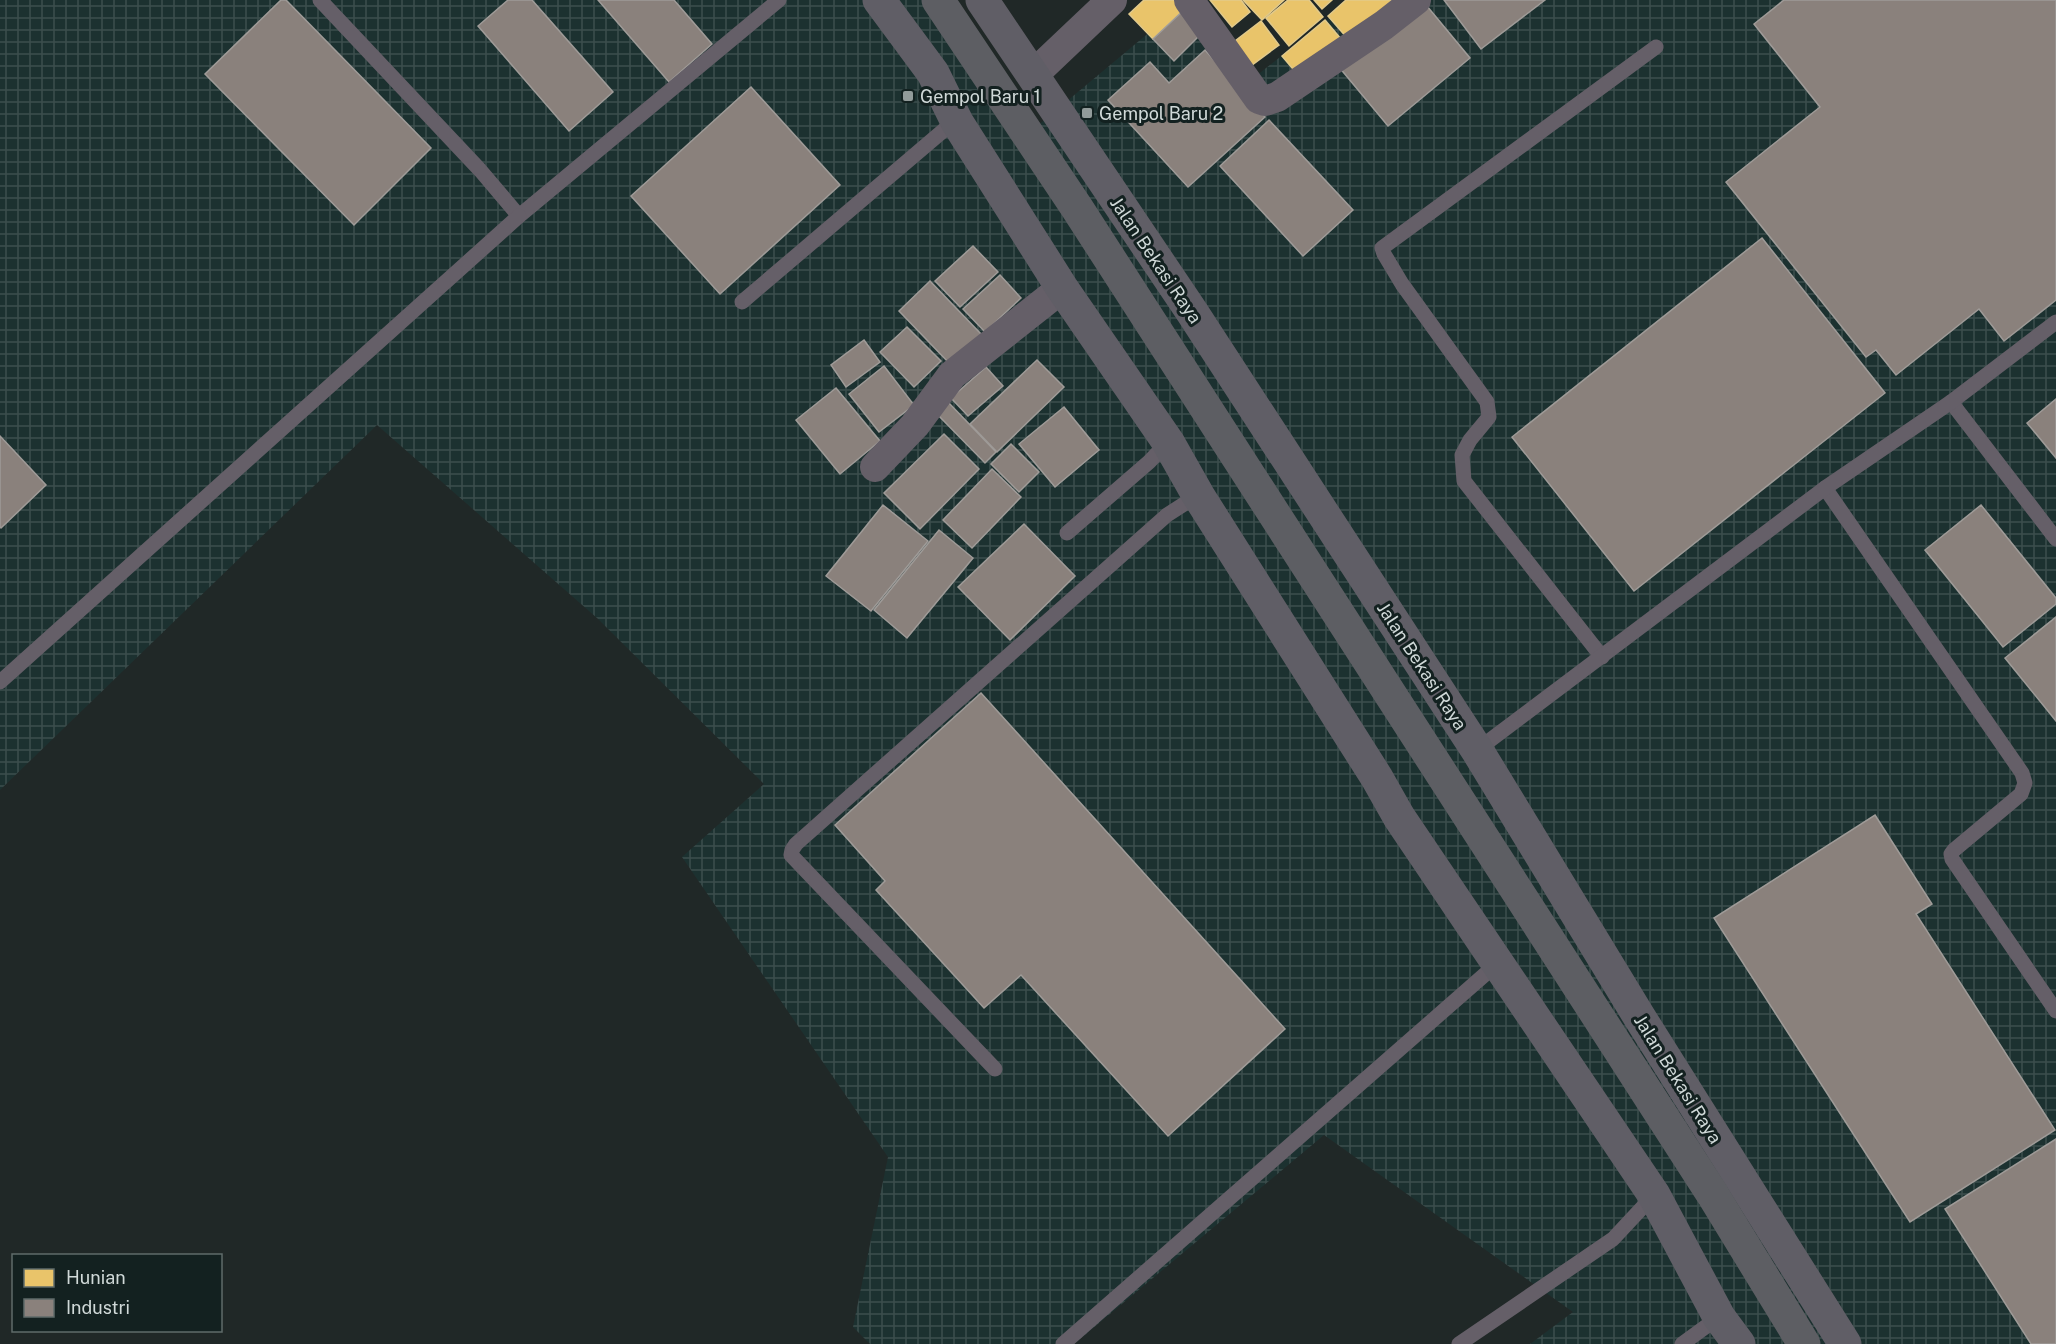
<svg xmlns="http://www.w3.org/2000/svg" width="2056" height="1344" font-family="'Public Sans',sans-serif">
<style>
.industrial{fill:url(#industrial-grid)}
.homes{fill:#e9c46a;stroke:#e2ca8b;stroke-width:1.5}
.industry{fill:#8a817c;stroke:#9f9b98;stroke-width:1.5}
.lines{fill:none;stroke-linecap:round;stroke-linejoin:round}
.service{stroke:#655f68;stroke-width:15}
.minor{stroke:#655f68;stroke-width:30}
.trunk{stroke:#605e66;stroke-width:33}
.motorway{stroke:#5d5e63;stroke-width:33}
.poi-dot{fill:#929b9a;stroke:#132120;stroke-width:2}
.labels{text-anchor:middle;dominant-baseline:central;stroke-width:6;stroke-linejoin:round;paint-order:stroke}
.poi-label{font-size:18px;fill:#d0d9d8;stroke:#132120;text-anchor:start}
.street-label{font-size:18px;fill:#d0d9d8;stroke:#132120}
</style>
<defs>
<pattern id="industrial-grid" width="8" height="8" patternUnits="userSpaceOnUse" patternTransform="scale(1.5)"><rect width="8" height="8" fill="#1c3130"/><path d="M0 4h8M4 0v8" fill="none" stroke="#3c4e4d"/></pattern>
</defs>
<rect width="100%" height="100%" fill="#202827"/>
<!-- industrial -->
<polygon class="industrial" points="0,0 927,0 1024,137 1188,0 1251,80 1352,0 2056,0 2056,1344 1530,1344 1573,1312 1324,1135 1074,1344 870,1344 853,1327 888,1157 682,857 764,784 597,618 377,425 0,790"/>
<!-- homes -->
<g class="homes">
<polygon points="1144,0 1178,0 1186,8 1153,39 1129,14"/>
<polygon points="1210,0 1241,0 1250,12 1232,27"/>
<polygon points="1243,0 1284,0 1262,20"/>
<polygon points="1288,0 1309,0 1323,17 1289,46 1266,18"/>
<polygon points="1314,0 1332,0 1322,9"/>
<polygon points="1346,0 1394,0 1348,39 1328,16"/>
<polygon points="1325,20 1341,39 1298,75 1282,56"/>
<polygon points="1261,21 1279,45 1244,71 1226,48"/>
</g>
<!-- industry -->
<g class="industry">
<polygon points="281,0 286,0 431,148 354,225 205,74"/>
<polygon points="508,0 532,0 613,92 569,131 478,26"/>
<polygon points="598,0 674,0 712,44 669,82"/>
<polygon points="1422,0 1470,58 1388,126 1339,67"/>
<polygon points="1444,0 1545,0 1481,49"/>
<polygon points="1784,0 2056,0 2056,300 2004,341 1979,309 1896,375 1876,350 1866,357 1726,182 1820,107 1754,24"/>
<polygon points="1186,8 1206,29 1174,61 1153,39"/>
<polygon points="1205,50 1265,117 1188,187 1108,100 1150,62 1169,83"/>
<polygon points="751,87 840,185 720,294 631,196"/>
<polygon points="1269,120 1353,210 1303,256 1220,166"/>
<polygon points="1762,238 1885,393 1634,591 1512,437"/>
<polygon points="973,246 998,272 960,307 935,281"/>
<polygon points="1000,275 1021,298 985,332 963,309"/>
<polygon points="930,281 982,335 950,364 899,311"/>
<polygon points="907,327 941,361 914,387 880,352"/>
<polygon points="864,340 880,362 846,387 831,365"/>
<polygon points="1037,360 1064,387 997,452 970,424"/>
<polygon points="884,366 914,405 879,432 849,394"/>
<polygon points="986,367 1003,386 968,416 951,398"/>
<polygon points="836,388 880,441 840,474 796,420"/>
<polygon points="2056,399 2056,458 2027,423"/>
<polygon points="948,402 996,452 985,463 936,413"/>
<polygon points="1064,407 1099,450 1055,487 1019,444"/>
<polygon points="944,434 979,469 920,529 884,493"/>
<polygon points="0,436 46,485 1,528 0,527"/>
<polygon points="1011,444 1039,472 1019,492 991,464"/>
<polygon points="992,469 1021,497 972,548 943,520"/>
<polygon points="883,505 928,541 871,611 826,576"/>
<polygon points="1981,505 2056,598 2056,604 2003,647 1925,550"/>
<polygon points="1024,524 1075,576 1010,640 958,587"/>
<polygon points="939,530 973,558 907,638 874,610"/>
<polygon points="2056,617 2056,721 2005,658"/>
<polygon points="981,693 1285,1029 1168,1136 1021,975 984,1008 876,890 885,881 835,825"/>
<polygon points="1875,815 1932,904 1916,914 2055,1130 1910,1222 1714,918"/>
<polygon points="2056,1139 2056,1344 2031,1344 1945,1209"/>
</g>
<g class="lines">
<!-- service -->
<g class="service">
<polyline points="320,0 480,170 519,216 779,0"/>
<polyline points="742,302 944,130 957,122"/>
<polyline points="1951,402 2056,539"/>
<polyline points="1825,488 2022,773 2025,783 2021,794 1954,850 1951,854 1952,859 2056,1011"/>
<polyline points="1067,533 1149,462 1168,442"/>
<polyline points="1602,657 1464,481 1462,455 1470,440 1489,417 1487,402 1402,284 1384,254 1382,248 1656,47"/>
<polyline points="0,682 519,216"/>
<polyline points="1477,750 1825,488 1951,402 2056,322"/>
<polyline points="995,1069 791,855 792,850 796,844 1167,515 1198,495"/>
<polyline points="1063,1344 1498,963"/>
<polyline points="1459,1344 1613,1239 1654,1195"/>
<polyline points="1682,1344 1719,1317"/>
</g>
<!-- minor -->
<g class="minor">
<polyline points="1189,0 1259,99 1265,101 1277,97 1384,25 1416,0"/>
<polyline points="1033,75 1112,0"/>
<polyline points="875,467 915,425 952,375 1062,288"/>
</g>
<!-- trunk -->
<g class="trunk">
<polyline points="879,0 933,73 957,122 1062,288 1168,442 1198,495 1377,778 1399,817 1654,1195 1719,1317 1739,1344"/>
<polyline points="982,0 1192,312 1477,750 1640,1018 1845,1344"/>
</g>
<!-- motorway -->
<polyline class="motorway" points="938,0 1077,208 1713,1195 1804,1344"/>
</g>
<!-- markers -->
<g class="poi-dot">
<rect x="902" y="90" width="12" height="12" rx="3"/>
<rect x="1081" y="107" width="12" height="12" rx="3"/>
</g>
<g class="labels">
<!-- poi labels -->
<g class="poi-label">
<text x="920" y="96">Gempol Baru 1</text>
<text x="1099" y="113">Gempol Baru 2</text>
</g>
<!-- street labels -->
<g class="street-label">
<text transform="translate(1156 260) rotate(56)">Jalan Bekasi Raya</text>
<text transform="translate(1422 666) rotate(57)">Jalan Bekasi Raya</text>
<text transform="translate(1678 1079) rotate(58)">Jalan Bekasi Raya</text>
</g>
</g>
<!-- legend -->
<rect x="12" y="1254" width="210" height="78" fill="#132120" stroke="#5f6b6a" stroke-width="1.5"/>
<rect x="24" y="1269" width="30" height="18" fill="#e9c46a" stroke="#5f6b6a" stroke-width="1.5"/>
<text x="66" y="1284" font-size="18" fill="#d0d9d8">Hunian</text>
<rect x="24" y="1299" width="30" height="18" fill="#8a817c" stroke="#5f6b6a" stroke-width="1.5"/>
<text x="66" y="1314" font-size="18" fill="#d0d9d8">Industri</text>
</svg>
